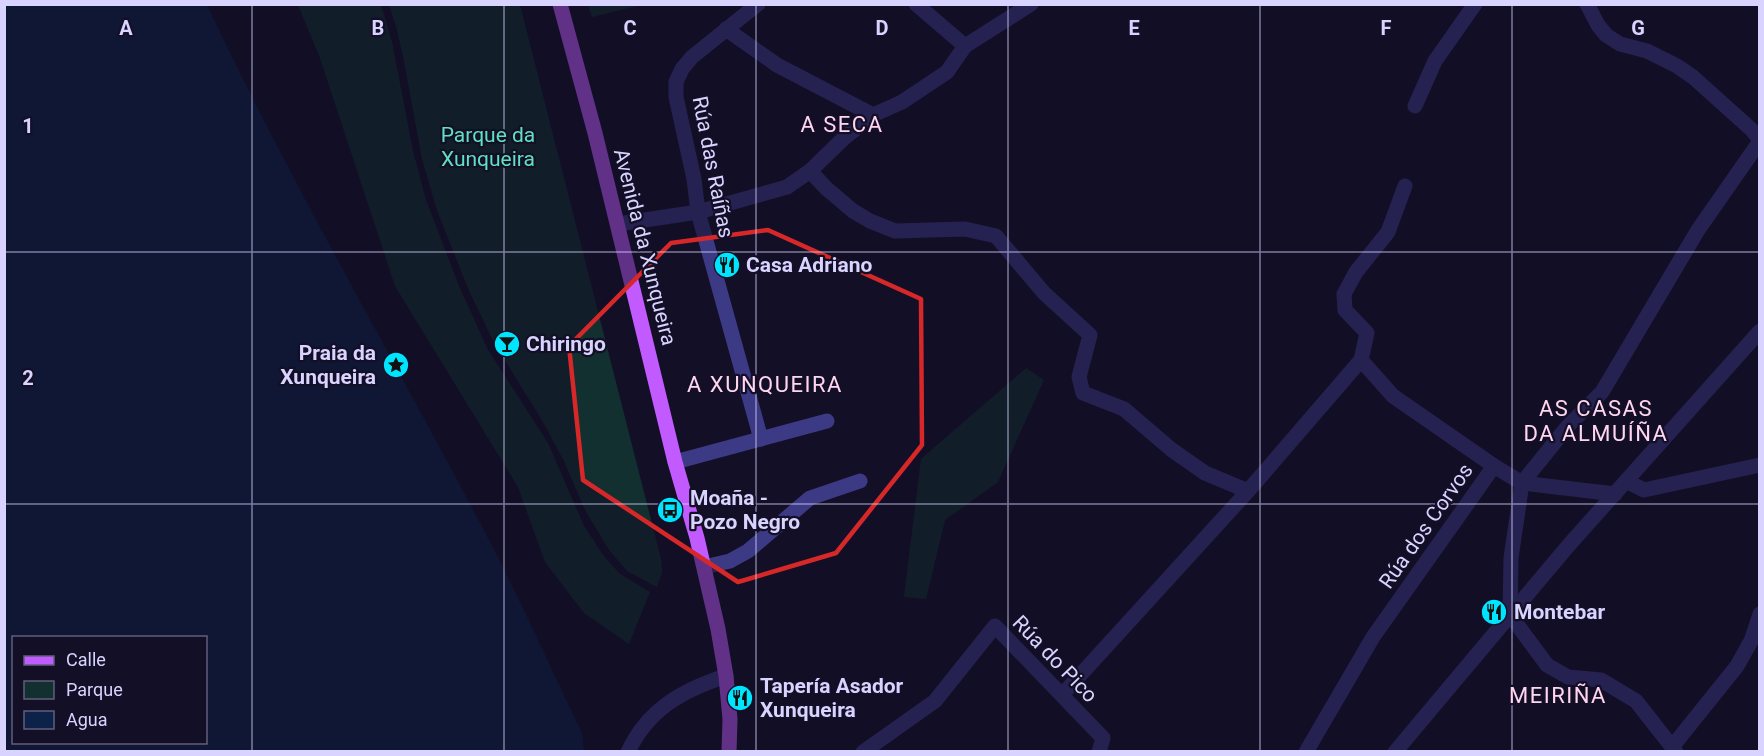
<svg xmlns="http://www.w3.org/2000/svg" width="1764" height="756" font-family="Roboto,sans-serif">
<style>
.green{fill:#12302f}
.water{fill:#0c2248;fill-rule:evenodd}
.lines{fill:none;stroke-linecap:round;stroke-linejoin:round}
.minor{stroke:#3d3a85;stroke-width:15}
.major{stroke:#c25bff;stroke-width:15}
.marked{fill:none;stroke:#d62828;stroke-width:4.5;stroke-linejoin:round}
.grid{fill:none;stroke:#d9d4ff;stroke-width:1.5;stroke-opacity:0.55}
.labels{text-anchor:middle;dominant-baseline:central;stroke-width:4.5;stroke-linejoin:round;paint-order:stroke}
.park-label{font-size:21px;fill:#5fe0c0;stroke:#130f26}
.street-label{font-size:21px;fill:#d9d4ff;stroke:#130f26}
.poi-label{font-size:21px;font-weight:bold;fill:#d9d4ff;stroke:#130f26;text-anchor:start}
.neighbourhood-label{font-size:22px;letter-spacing:1.5px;fill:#ffd6f0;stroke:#130f26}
.grid-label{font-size:20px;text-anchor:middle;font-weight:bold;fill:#d9d4ff;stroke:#130f26;stroke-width:4.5;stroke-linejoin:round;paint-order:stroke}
</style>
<rect width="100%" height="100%" fill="#130f26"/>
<!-- green -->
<g class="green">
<polygon points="298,5 381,5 392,42 413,151 426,200 459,286 488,350 548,443 584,526 603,555 620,574 650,592 629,644 584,613 545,562 518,487 395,286 320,58"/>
<polygon points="389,5 520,5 661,559 662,572 657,587 627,571 609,550 584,508 564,461 543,422 493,341 467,286 437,210 422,159 403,56 396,26"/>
<polygon points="588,5 588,4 641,5 592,17"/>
<polygon points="1026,368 1044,380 998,482 945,520 926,599 904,597 921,459"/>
</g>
<!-- water -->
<path class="water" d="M4,5H207C293,187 395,361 489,540C522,603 551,669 582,733L584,751H5ZM14,638H206V742H14Z"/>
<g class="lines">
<!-- minor -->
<g class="minor">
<polyline points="758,4 692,57 682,69 676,82 676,97 694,179 698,212 761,439"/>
<polyline points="916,4 965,46"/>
<polyline points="1587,4 1598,25 1606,35 1620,44 1647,51 1677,66 1693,77 1752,130 1760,140"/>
<polyline points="726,29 777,65 873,115"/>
<polyline points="1415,106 1435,61 1475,4"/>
<polyline points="810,171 826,188 853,211 870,221 895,231 965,229 996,236 1044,293 1090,335 1079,377 1083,393 1124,409 1172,450 1205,473 1248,491"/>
<polyline points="618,224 698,212 787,187 810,171 844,138 873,115 902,102 947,72 965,46 1031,4"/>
<polyline points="1361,360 1393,396 1494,466"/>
<polyline points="675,462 827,421"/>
<polyline points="1626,481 1644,490 1760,465"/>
<polyline points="1522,483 1568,426 1602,392 1698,230 1760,141"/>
<polyline points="1522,483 1615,494"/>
<polyline points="704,567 730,561 748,551 810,498 860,481"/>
<polyline points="1062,695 1248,491 1361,360 1367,333 1345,310 1344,294 1356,272 1388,232 1405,186"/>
<polyline points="1672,747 1737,666 1751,641 1760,614"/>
<path d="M628,752C648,709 683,690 726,676"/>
<polyline points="863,752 935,701 995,626 1103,738 1099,752"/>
<polyline points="1306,752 1373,637 1494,466 1522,483 1511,558 1510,615 1547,665 1568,677 1601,680 1636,701 1676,752"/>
<polyline points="1395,752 1568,546 1760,331"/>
</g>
<!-- major -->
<polyline class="major" points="560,4 595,133 675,462 697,538 718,629 726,676 730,719 729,752"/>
</g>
<!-- marked area -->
<path d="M0 0H1764V756H0ZM768,230L921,299L922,445L836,553L738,582L583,480L569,346L671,243Z" fill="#130f26" fill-opacity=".55" fill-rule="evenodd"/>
<path class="marked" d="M768,230L921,299L922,445L836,553L738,582L583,480L569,346L671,243Z"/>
<!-- grid -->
<path class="grid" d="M252,4V752M504,4V752M756,4V752M1008,4V752M1260,4V752M1512,4V752M4,252H1760M4,504H1760"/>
<!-- icons -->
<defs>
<g id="restaurant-disc" transform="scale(1.35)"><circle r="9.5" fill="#00e5ff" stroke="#130f26"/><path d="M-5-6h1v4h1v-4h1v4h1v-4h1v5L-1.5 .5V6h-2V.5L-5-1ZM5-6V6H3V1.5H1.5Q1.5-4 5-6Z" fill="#111"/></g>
<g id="bar-disc" transform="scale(1.35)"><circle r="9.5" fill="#00e5ff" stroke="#130f26"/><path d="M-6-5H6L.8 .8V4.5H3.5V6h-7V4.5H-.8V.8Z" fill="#111"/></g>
<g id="sight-disc" transform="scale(1.35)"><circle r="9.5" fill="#00e5ff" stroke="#130f26"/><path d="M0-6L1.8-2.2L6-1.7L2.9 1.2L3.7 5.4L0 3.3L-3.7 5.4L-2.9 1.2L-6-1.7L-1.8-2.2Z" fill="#111"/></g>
<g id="bus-disc" transform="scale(1.35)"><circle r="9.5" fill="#00e5ff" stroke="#130f26"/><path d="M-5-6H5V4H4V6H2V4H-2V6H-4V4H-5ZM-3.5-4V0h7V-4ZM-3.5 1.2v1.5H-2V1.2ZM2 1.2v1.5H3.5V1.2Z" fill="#111"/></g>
</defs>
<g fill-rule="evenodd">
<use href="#restaurant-disc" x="727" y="265"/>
<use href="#bar-disc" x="507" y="344"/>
<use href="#sight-disc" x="396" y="365"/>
<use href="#bus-disc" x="670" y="510"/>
<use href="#restaurant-disc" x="1494" y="612"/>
<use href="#restaurant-disc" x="740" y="698"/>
</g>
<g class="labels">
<!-- park labels -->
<g class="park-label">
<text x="488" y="135">Parque da<tspan x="488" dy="24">Xunqueira</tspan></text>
</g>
<!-- street labels -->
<g class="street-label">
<text transform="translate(713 167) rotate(79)">Rúa das Raíñas</text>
<text transform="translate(645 247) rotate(76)">Avenida da Xunqueira</text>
<text transform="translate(1426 526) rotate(-55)">Rúa dos Corvos</text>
<text transform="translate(1055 659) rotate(46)">Rúa do Pico</text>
</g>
<!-- poi labels -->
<g class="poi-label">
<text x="746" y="265">Casa Adriano</text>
<text x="526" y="344">Chiringo</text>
<text x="376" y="353" text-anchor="end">Praia da<tspan x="376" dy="24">Xunqueira</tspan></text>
<text x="690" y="498">Moaña -<tspan x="690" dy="24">Pozo Negro</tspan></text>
<text x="1514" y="612">Montebar</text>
<text x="760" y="686">Tapería Asador<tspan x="760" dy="24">Xunqueira</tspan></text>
</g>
<!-- neighbourhood labels -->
<g class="neighbourhood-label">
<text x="842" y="124">A SECA</text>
<text x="765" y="384">A XUNQUEIRA</text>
<text x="1596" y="408">AS CASAS<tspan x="1596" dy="25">DA ALMUÍÑA</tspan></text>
<text x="1558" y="695">MEIRIÑA</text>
</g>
</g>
<g class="grid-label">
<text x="126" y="35">A</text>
<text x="378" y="35">B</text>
<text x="630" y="35">C</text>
<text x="882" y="35">D</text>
<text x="1134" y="35">E</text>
<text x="1386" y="35">F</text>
<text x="1638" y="35">G</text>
<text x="28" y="133">1</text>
<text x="28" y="385">2</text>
</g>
<!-- border -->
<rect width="1764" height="756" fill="none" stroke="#d9d4ff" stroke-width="12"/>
<!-- legend -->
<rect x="12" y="636" width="195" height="108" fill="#130f26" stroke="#625e7d" stroke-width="1.5"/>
<rect x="24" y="656" width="30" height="9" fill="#c25bff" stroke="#625e7d" stroke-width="1.5"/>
<text x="66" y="666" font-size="18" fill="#d9d4ff">Calle</text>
<rect x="24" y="681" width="30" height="18" fill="#12302f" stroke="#625e7d" stroke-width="1.5"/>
<text x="66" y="696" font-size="18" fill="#d9d4ff">Parque</text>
<rect x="24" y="711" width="30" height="18" fill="#0c2248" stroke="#625e7d" stroke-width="1.5"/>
<text x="66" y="726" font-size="18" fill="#d9d4ff">Agua</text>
</svg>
